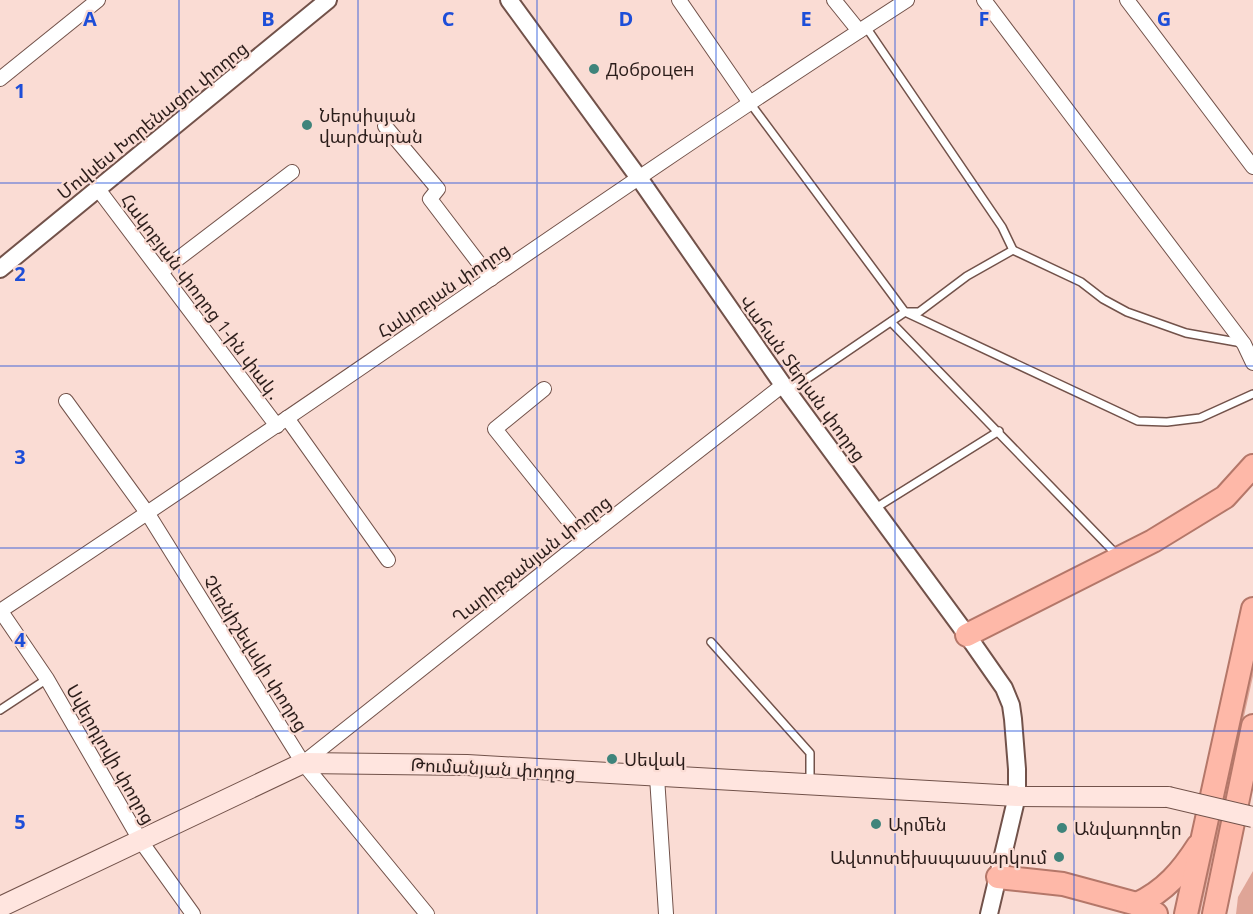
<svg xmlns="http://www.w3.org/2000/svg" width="1253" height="914" font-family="'Open Sans','Noto Sans Armenian',sans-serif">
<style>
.green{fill:#dfa597}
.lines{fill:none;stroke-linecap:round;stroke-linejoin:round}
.service-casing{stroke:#72524a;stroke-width:10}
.minor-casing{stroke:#72524a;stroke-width:16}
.tertiary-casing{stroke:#72524a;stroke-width:20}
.secondary-casing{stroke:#72524a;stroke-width:22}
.trunk-casing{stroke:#b47769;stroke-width:26}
.service{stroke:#fff;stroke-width:7}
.minor{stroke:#fff;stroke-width:14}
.tertiary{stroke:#fff;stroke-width:16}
.secondary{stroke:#ffe5df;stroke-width:20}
.trunk{stroke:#feb8a8;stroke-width:22}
.secondary-bridge-casing{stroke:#72524a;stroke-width:22;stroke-linecap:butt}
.secondary-bridge{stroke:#ffe5df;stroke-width:20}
.grid{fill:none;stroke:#1d4ed8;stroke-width:1.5;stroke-opacity:0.55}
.poi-dot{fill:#3f847b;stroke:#fadcd4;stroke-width:2}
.labels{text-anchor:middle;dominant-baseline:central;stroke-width:4.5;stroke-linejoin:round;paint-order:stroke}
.poi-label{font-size:18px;fill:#2b1d1a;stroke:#fadcd4;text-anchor:start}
.street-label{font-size:18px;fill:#2b1d1a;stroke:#fadcd4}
.grid-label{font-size:20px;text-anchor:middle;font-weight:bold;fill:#1d4ed8;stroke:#fadcd4;stroke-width:4.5;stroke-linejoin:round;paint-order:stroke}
</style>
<rect width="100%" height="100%" fill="#fadcd4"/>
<!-- green -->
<g class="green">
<polygon points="1253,632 1253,676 1200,914 1190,914"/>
<polygon points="1253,871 1253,914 1236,914 1238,897"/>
</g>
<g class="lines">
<!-- service casing -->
<g class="service-casing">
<g id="service">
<polyline points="866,27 1002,227 1013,250 1081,282 1103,299 1127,312 1186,333 1242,343"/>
<polyline points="750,103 905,312 1138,421 1167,422 1200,418 1253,394"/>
<polyline points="891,322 1117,555"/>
<polyline points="789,391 905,312 919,312 967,276 1013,250"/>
<polyline points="874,509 999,431"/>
<polyline points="711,642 810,753 810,782"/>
<polyline points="0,710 47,679"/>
</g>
</g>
<!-- minor casing -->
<g class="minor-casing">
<g id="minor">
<polyline points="679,0 750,103"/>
<polyline points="834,0 859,31"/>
<polyline points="984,0 1244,344 1253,363"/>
<polyline points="1127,0 1253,167"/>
<polyline points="0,79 98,0"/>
<polyline points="385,126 438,189 430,199 491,279"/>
<polyline points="98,189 277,426"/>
<polyline points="162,271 292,172"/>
<polyline points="544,389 495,429 584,540"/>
<polyline points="66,401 148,514 303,763 427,914"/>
<polyline points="287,418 388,560"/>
<polyline points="0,610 47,679 140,840 193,914"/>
<path d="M0,611C305,411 600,198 907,0"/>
<polyline points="303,763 584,540 783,385"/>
<polyline points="657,777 666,914"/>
</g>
</g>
<!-- tertiary casing -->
<g class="tertiary-casing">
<g id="tertiary">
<polyline points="509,0 639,178 788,392 967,635 1004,688 1011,705 1013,719 1017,769 1017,796 989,914"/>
<polyline points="0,269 328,0"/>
</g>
</g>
<!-- secondary casing -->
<g class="secondary-casing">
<polyline id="secondary" points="0,907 303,763 467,765 1017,796 1168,797"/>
</g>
<!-- trunk casing -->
<g class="trunk-casing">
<g id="trunk">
<polyline points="967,635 1153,541 1225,497 1253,466"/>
<polyline points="998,877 1063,884 1137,904 1156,914"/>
<path d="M1137,904C1165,891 1182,871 1198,846"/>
<polyline points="1186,914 1253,609"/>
<polyline points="1214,914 1253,726"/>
</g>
</g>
<!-- service -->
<use href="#service" class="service"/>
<!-- minor -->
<use href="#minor" class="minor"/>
<!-- tertiary -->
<use href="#tertiary" class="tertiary"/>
<!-- secondary -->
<use href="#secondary" class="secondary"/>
<!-- trunk -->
<use href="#trunk" class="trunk"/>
<!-- secondary-bridge casing -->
<g class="secondary-bridge-casing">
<polyline id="secondary-bridge" points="1168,797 1253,817"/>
</g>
<!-- secondary-bridge -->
<use href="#secondary-bridge" class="secondary-bridge"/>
</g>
<!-- grid -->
<path class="grid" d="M179,0V914M358,0V914M537,0V914M716,0V914M895,0V914M1074,0V914M0,183H1253M0,366H1253M0,548H1253M0,731H1253"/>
<!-- markers -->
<g class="poi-dot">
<circle cx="594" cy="69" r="6"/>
<circle cx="307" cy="125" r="6"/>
<circle cx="612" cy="759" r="6"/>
<circle cx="876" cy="824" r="6"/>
<circle cx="1062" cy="828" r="6"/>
<circle cx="1059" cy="857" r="6"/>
</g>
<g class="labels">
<!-- poi labels -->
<g class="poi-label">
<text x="606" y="69">Доброцен</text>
<text x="319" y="115">Ներսիսյան<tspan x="319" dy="21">վարժարան</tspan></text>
<text x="624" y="759">Սեվակ</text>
<text x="888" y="824">Արմեն</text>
<text x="1074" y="828">Անվադողեր</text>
<text x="1047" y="857" text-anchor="end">Ավտոտեխսպասարկում</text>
</g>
<!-- street labels -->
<g class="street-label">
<text transform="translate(152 120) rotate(-39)">Մովսես Խորենացու փողոց</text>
<text transform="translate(443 290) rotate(-34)">Հակոբյան փողոց</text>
<text transform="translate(202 297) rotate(53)">Հակոբյան փողոց 1-ին փակ․</text>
<text transform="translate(803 378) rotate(54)">Վահան Տերյան փողոց</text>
<text transform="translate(531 559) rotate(-38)">Ղարիբջանյան փողոց</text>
<text transform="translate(256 653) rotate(58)">Չեռնիշեվսկի փողոց</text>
<text transform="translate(111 754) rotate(60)">Սվերդլովի փողոց</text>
<text transform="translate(493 768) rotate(3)">Թումանյան փողոց</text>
</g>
</g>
<g class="grid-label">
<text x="90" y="26">A</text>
<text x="268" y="26">B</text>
<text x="448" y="26">C</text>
<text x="626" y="26">D</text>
<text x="806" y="26">E</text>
<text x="984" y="26">F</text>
<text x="1164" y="26">G</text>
<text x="20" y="98">1</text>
<text x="20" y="281">2</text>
<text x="20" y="464">3</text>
<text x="20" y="647">4</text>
<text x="20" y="829">5</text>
</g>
</svg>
